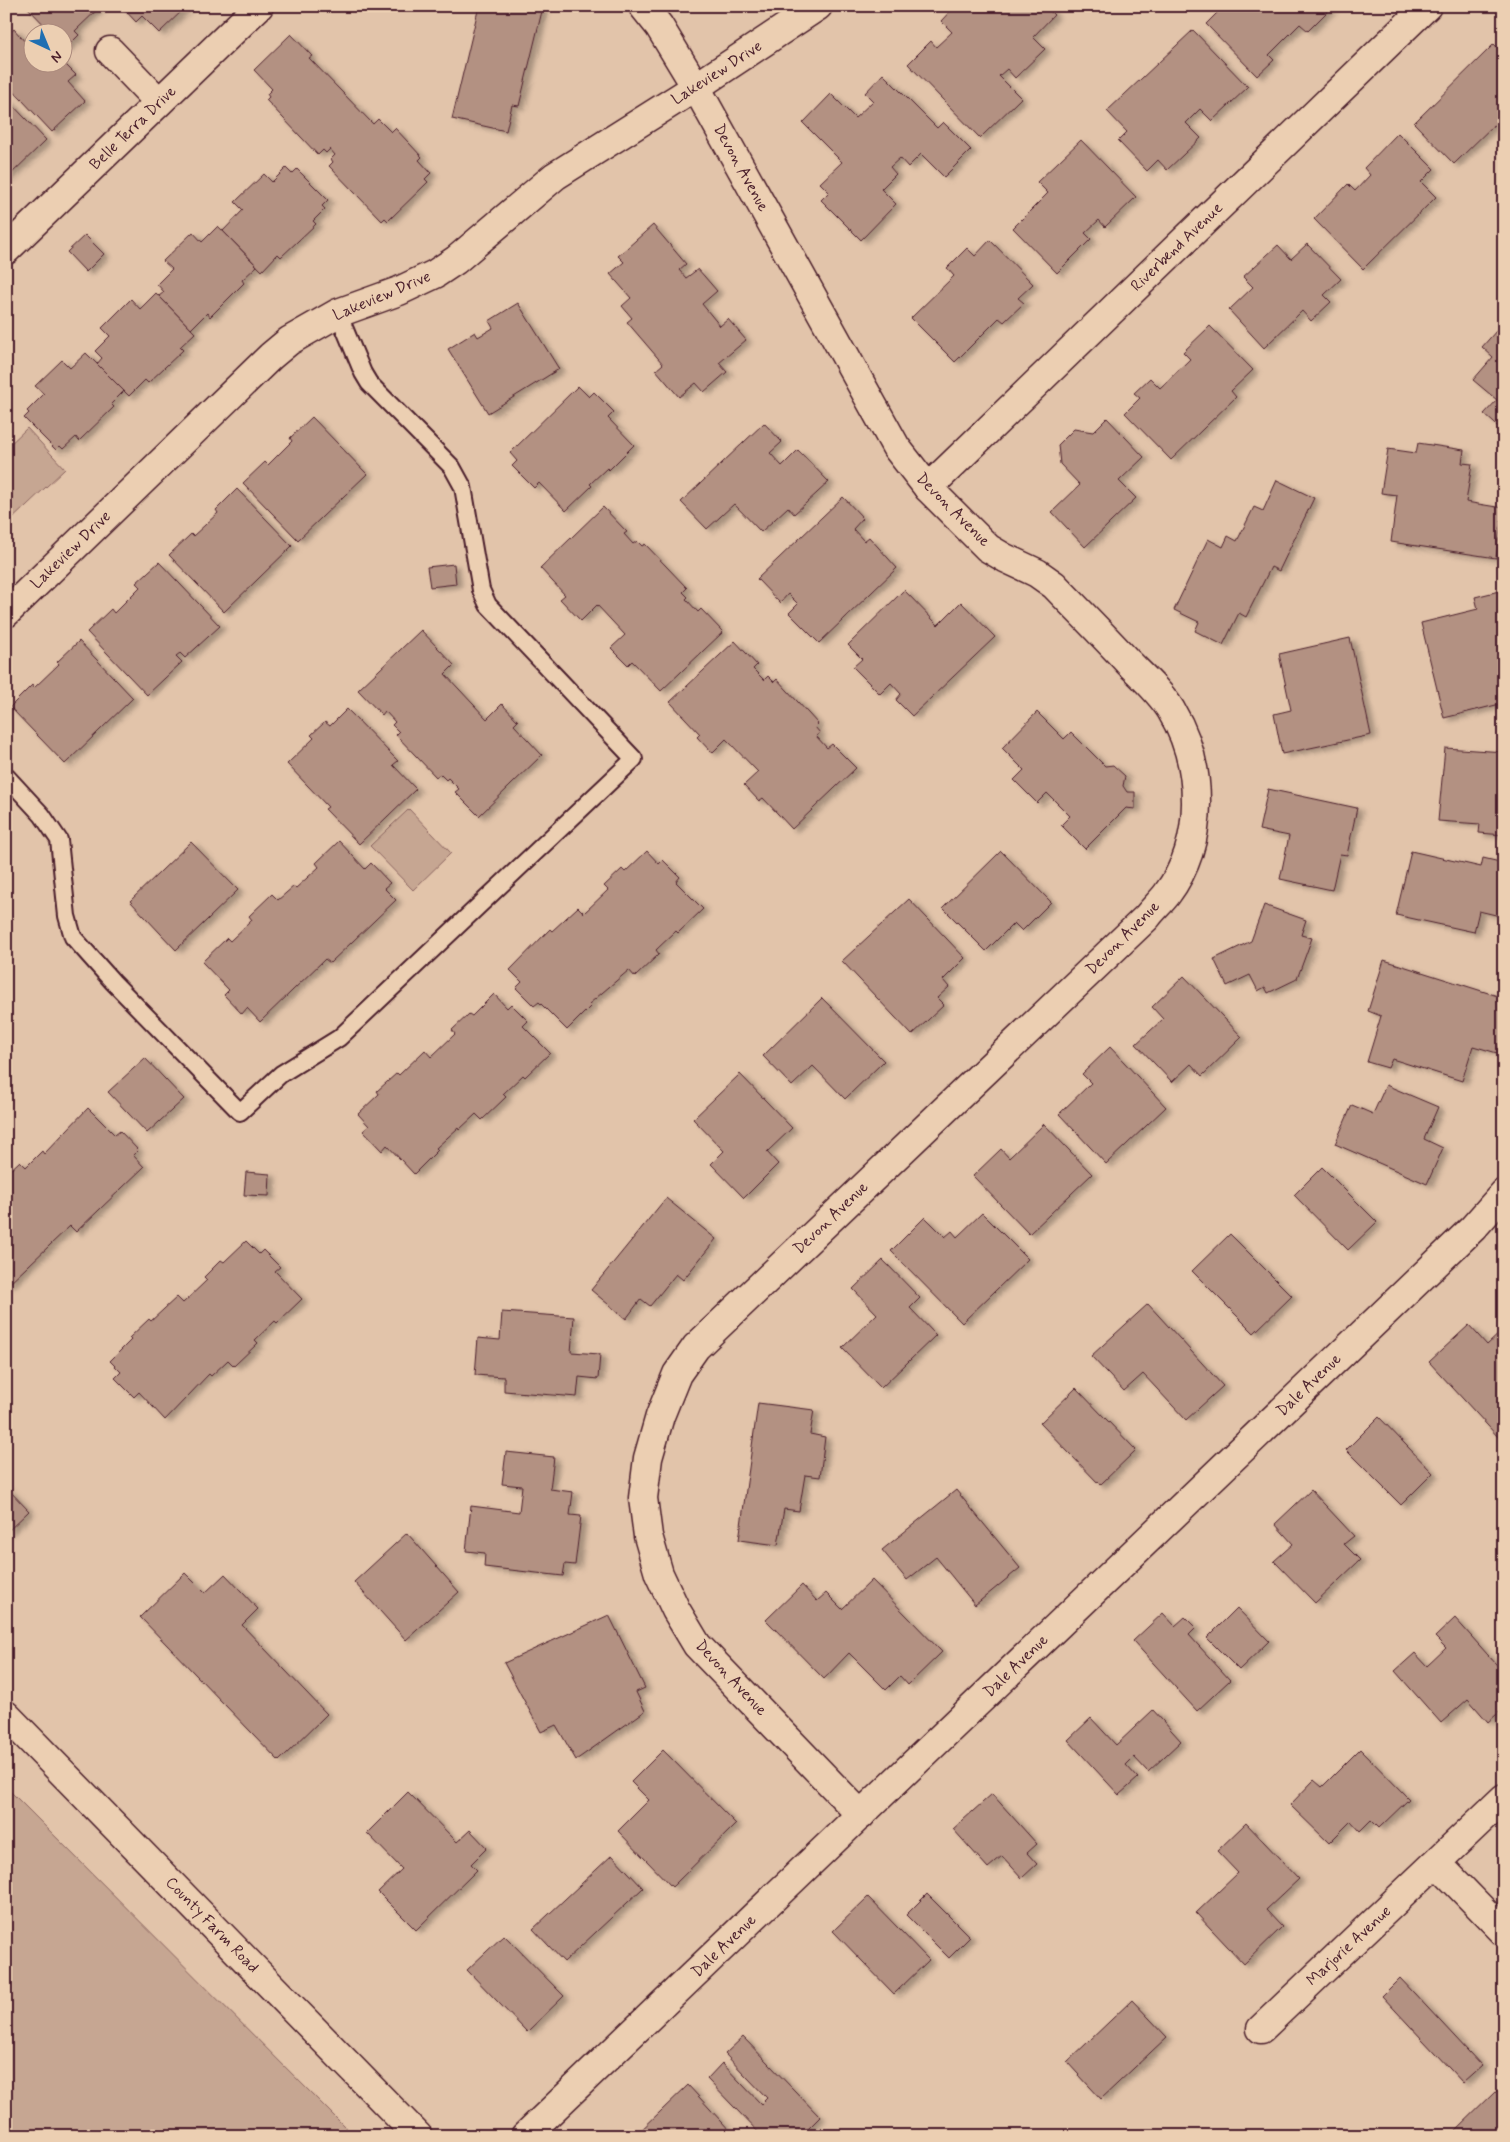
<svg xmlns="http://www.w3.org/2000/svg" width="1510" height="2142" font-family="Mynerve,sans-serif">
<style>
.green{fill:#c6a692;stroke:#88625e}
.building{fill:#b39182;stroke:#4a1f2b;filter:url(#shadow)}
.lines{fill:none;stroke-linecap:round;stroke-linejoin:round}
.service-casing{stroke:#4a1f2b;stroke-width:20}
.minor-casing{stroke:#4a1f2b;stroke-width:31}
.tertiary-casing{stroke:#4a1f2b;stroke-width:31}
.service{stroke:#eccfb2;stroke-width:16}
.minor{stroke:#eccfb2;stroke-width:28}
.tertiary{stroke:#eccfb2;stroke-width:28}
.labels{text-anchor:middle;dominant-baseline:central;stroke-width:4;stroke-linejoin:round;paint-order:stroke}
.street-label{font-size:16px;fill:#4a1f2b;stroke:#eccfb2}
</style>
<defs>
<filter id="shadow"><feDropShadow dx="5.5" dy="3" stdDeviation="2.5" flood-color="#0004"/></filter>
</defs>
<rect width="100%" height="100%" fill="#e2c4aa"/>
<filter id="ink" filterUnits="userSpaceOnUse"><feTurbulence type="fractalNoise" baseFrequency=".02" numOctaves="2"/><feDisplacementMap in="SourceGraphic" scale="10" xChannelSelector="R" yChannelSelector="G"/><feConvolveMatrix kernelMatrix="1 2 1 2 8 2 1 2 1" color-interpolation-filters="sRGB"/></filter>
<g filter="url(#ink)">
<!-- green -->
<g class="green">
<polygon points="27,428 65,469 7,524 6,448"/>
<polygon points="409,809 451,853 413,890 370,846"/>
<polygon points="6,1787 354,2136 6,2136"/>
</g>
<!-- building -->
<g class="building">
<polygon points="26,6 100,6 100,7 75,31 79,35 66,48 62,45 62,32 51,32"/>
<polygon points="121,6 187,6 159,33 142,16 136,22"/>
<polygon points="479,6 543,7 519,106 512,105 506,131 452,119"/>
<polygon points="955,6 1045,6 1054,15 1033,37 1045,49 1015,78 1007,69 999,76 1021,98 980,138 908,64 931,41 936,47 952,32 941,21"/>
<polygon points="1224,6 1333,6 1308,31 1300,24 1269,55 1274,60 1257,76 1206,24"/>
<polygon points="14,29 26,43 32,36 32,62 62,61 76,75 68,82 85,101 52,132 6,83 6,36"/>
<polygon points="1193,30 1248,87 1212,121 1200,109 1186,123 1201,138 1167,170 1158,160 1147,171 1118,141 1127,132 1107,111"/>
<polygon points="291,34 312,56 309,58 373,124 378,119 391,132 395,128 422,157 419,160 431,173 425,179 428,182 388,221 385,218 382,221 329,166 333,162 331,159 335,155 330,149 326,153 323,150 318,155 266,100 269,97 267,94 272,89 254,70"/>
<polygon points="1494,44 1504,54 1504,115 1454,164 1414,123"/>
<polygon points="883,74 937,128 943,122 971,150 944,177 921,154 908,167 900,158 890,167 896,174 881,189 896,204 861,240 821,200 829,192 820,183 842,162 803,123 831,94 855,118 873,101 865,93"/>
<polygon points="6,98 46,140 6,179"/>
<polygon points="1398,133 1434,169 1421,182 1436,197 1363,269 1314,219 1348,184 1355,191 1370,175 1364,168"/>
<polygon points="1081,140 1136,197 1105,227 1099,220 1085,233 1091,239 1057,273 1013,228 1048,193 1037,182"/>
<polygon points="286,168 292,174 297,169 328,200 322,206 325,209 313,221 316,224 281,257 278,254 262,271 223,231 243,210 235,202 264,174 272,182"/>
<polygon points="653,225 686,264 679,270 686,278 698,269 717,291 702,304 720,326 728,319 746,340 719,363 727,372 704,392 696,383 679,397 656,370 663,364 627,322 632,318 622,306 631,298 610,274 624,262 618,256"/>
<polygon points="218,226 257,266 242,280 244,283 210,317 207,313 191,329 159,296 164,292 157,284 172,269 163,261 193,232 202,242"/>
<polygon points="85,235 104,254 86,272 67,252"/>
<polygon points="990,240 1033,284 1018,298 1024,303 1004,322 999,318 955,362 911,318 954,276 947,268 967,248 975,256"/>
<polygon points="1307,244 1341,279 1324,295 1331,302 1311,321 1302,311 1264,348 1229,310 1253,287 1243,277 1278,245 1291,259"/>
<polygon points="156,293 195,333 180,347 183,350 148,383 145,380 129,396 97,364 102,358 95,351 110,336 102,328 131,299 140,309"/>
<polygon points="518,303 559,369 488,413 448,349 475,332 478,337 493,328 489,321"/>
<polygon points="1504,322 1504,432 1484,414 1497,400 1473,380 1493,357 1482,347"/>
<polygon points="1210,326 1253,370 1231,391 1236,397 1171,460 1125,413 1140,398 1134,393 1150,378 1160,388 1190,359 1183,352"/>
<polygon points="86,353 124,391 111,404 114,407 79,441 76,437 63,449 60,446 56,450 24,418 29,413 27,411 44,394 35,386 62,360 70,368"/>
<polygon points="578,386 589,397 594,392 614,412 608,418 634,445 609,470 607,468 590,484 592,486 566,511 539,483 534,488 512,466 517,461 510,453"/>
<polygon points="312,417 367,474 298,540 243,483 265,462 268,465 292,441 290,438"/>
<polygon points="1107,418 1144,457 1119,481 1136,498 1085,547 1052,512 1080,485 1060,464 1058,445 1074,429 1093,432"/>
<polygon points="764,423 782,442 770,453 782,466 798,450 829,482 794,514 788,507 761,532 734,504 707,529 681,502"/>
<polygon points="1418,443 1464,450 1462,463 1472,464 1466,502 1503,508 1496,558 1391,542 1397,495 1381,493 1388,449 1416,453"/>
<polygon points="1277,480 1314,498 1279,571 1271,567 1246,617 1239,613 1223,645 1195,631 1199,622 1174,610 1208,539 1223,547 1228,536 1237,541 1254,507 1263,511"/>
<polygon points="237,489 292,546 224,612 169,555 191,534 193,536 218,513 216,510"/>
<polygon points="843,497 863,518 853,529 864,541 869,537 897,568 819,643 789,613 798,604 788,594 780,603 757,579"/>
<polygon points="603,507 627,532 624,534 633,544 637,541 642,546 645,544 687,588 683,592 688,597 686,599 698,612 701,609 723,632 661,691 632,661 628,665 611,648 625,635 597,605 581,621 560,599 565,595 540,568"/>
<polygon points="159,562 220,626 185,658 180,653 176,656 182,662 147,695 87,632 111,609 114,613 140,587 136,583"/>
<polygon points="454,564 456,584 430,587 427,567"/>
<polygon points="904,590 938,625 961,602 995,637 912,716 896,700 901,694 891,683 880,694 853,667 862,659 848,645"/>
<polygon points="1499,591 1504,611 1504,703 1444,718 1421,623 1478,609 1475,597"/>
<polygon points="421,630 454,665 445,674 487,719 502,704 518,721 514,725 542,755 479,816 455,792 459,789 448,778 446,780 440,774 436,777 396,735 399,732 392,725 395,722 385,711 382,715 358,690"/>
<polygon points="1350,638 1371,735 1282,754 1274,714 1291,710 1279,654"/>
<polygon points="79,641 133,698 65,764 10,707 32,685 34,688 59,664 57,662"/>
<polygon points="735,641 757,665 753,669 764,680 768,676 774,682 777,679 818,724 815,727 820,733 816,736 827,748 832,744 856,768 792,829 763,798 759,801 744,785 758,772 726,739 712,753 697,737 700,734 670,702"/>
<polygon points="347,709 398,761 393,765 416,789 359,844 325,809 328,807 287,764 314,738 311,735 325,722 330,726"/>
<polygon points="1037,712 1064,739 1071,732 1105,766 1113,765 1125,776 1123,786 1127,792 1135,792 1135,809 1126,808 1085,849 1061,825 1070,816 1047,793 1037,803 1014,780 1024,770 1002,748"/>
<polygon points="1445,748 1504,752 1504,835 1479,833 1480,824 1438,821"/>
<polygon points="1268,789 1357,808 1347,855 1340,854 1332,890 1280,879 1289,836 1259,830"/>
<polygon points="339,841 365,869 371,863 390,883 384,888 396,900 330,963 325,959 260,1022 247,1008 242,1014 224,995 229,990 202,962 227,938 230,941 252,920 249,916 272,894 278,900 294,886 296,888 319,867 316,863"/>
<polygon points="191,842 238,890 176,950 130,901"/>
<polygon points="647,851 659,864 663,860 680,877 676,882 703,909 678,933 676,931 656,950 659,954 635,977 629,970 589,1004 591,1006 567,1030 539,1002 534,1006 516,988 522,982 510,970 550,929 552,931 578,907 584,913 608,890 604,886 622,869 625,872"/>
<polygon points="1001,851 1051,902 1022,931 1014,923 986,951 943,908"/>
<polygon points="1411,851 1481,867 1483,858 1504,863 1504,917 1479,911 1474,932 1396,915"/>
<polygon points="909,899 965,958 943,980 949,987 937,998 944,1005 912,1035 842,961"/>
<polygon points="1264,905 1306,920 1301,935 1312,938 1297,979 1268,993 1265,987 1258,991 1250,975 1227,986 1214,959 1251,941"/>
<polygon points="1384,960 1504,998 1504,1031 1497,1053 1473,1046 1462,1081 1392,1059 1388,1068 1367,1062 1381,1016 1368,1011"/>
<polygon points="1184,976 1242,1037 1202,1076 1191,1064 1172,1082 1136,1044 1163,1019 1152,1007"/>
<polygon points="494,994 507,1008 511,1004 528,1021 523,1026 550,1053 525,1077 523,1075 503,1094 506,1097 482,1120 476,1114 459,1130 458,1128 436,1148 438,1150 414,1174 387,1145 382,1151 363,1131 369,1126 358,1114 379,1094 377,1091 397,1073 399,1075 425,1050 431,1057 455,1034 452,1030 469,1014 472,1016"/>
<polygon points="822,998 884,1061 845,1099 813,1066 792,1086 763,1056"/>
<polygon points="1110,1047 1166,1107 1106,1164 1059,1114 1091,1083 1082,1074"/>
<polygon points="145,1058 184,1099 147,1133 108,1092"/>
<polygon points="740,1074 792,1128 767,1152 778,1164 744,1198 711,1164 724,1151 693,1119"/>
<polygon points="1386,1085 1438,1107 1424,1139 1443,1148 1427,1184 1335,1144 1352,1105 1373,1114"/>
<polygon points="88,1108 115,1135 120,1131 138,1150 133,1155 144,1167 76,1232 70,1226 7,1286 6,1174 20,1161 26,1167 42,1151 44,1154"/>
<polygon points="1044,1124 1092,1174 1029,1234 973,1176 1001,1149 1009,1158"/>
<polygon points="1322,1167 1377,1222 1348,1250 1294,1195"/>
<polygon points="246,1172 270,1174 269,1196 244,1195"/>
<polygon points="666,1198 716,1239 683,1280 676,1274 650,1306 641,1299 626,1319 591,1290"/>
<polygon points="982,1213 1028,1259 962,1323 891,1251 925,1217 945,1237 952,1231 957,1237"/>
<polygon points="1230,1234 1292,1296 1254,1333 1192,1271"/>
<polygon points="246,1241 259,1254 263,1250 280,1267 275,1271 302,1299 277,1323 275,1321 255,1340 258,1343 234,1366 228,1360 211,1376 209,1374 165,1420 139,1392 134,1397 115,1378 121,1372 110,1361 131,1340 129,1338 149,1319 151,1321 177,1297 183,1303 207,1280 204,1277 221,1260 224,1262"/>
<polygon points="883,1260 920,1298 910,1308 936,1335 881,1388 842,1348 877,1314 853,1289"/>
<polygon points="1148,1304 1223,1386 1186,1420 1143,1374 1124,1391 1091,1356"/>
<polygon points="502,1312 574,1317 571,1352 600,1354 598,1379 579,1377 577,1397 504,1391 504,1377 475,1375 478,1338 500,1340"/>
<polygon points="1469,1325 1487,1345 1504,1329 1504,1433 1499,1438 1429,1362"/>
<polygon points="1076,1388 1136,1450 1100,1485 1040,1423"/>
<polygon points="758,1403 814,1410 810,1434 825,1437 820,1477 805,1475 799,1511 784,1509 778,1545 739,1540"/>
<polygon points="1379,1417 1433,1473 1401,1505 1346,1450"/>
<polygon points="506,1452 554,1457 550,1489 573,1492 570,1515 581,1516 575,1565 565,1564 563,1576 484,1567 485,1553 466,1551 471,1506 519,1512 522,1486 502,1484"/>
<polygon points="6,1487 29,1511 6,1533"/>
<polygon points="956,1490 1020,1568 975,1605 936,1557 907,1580 882,1550"/>
<polygon points="1311,1490 1354,1536 1344,1544 1360,1560 1315,1603 1274,1561 1293,1544 1275,1524"/>
<polygon points="407,1533 459,1592 406,1640 354,1582"/>
<polygon points="185,1573 205,1593 225,1574 258,1609 242,1625 327,1714 279,1761 140,1617"/>
<polygon points="872,1580 942,1652 908,1685 900,1676 886,1690 849,1653 824,1679 766,1620 802,1585 817,1601 826,1593 842,1609"/>
<polygon points="1237,1608 1269,1641 1239,1670 1207,1638"/>
<polygon points="1163,1613 1175,1626 1185,1617 1196,1628 1189,1635 1230,1680 1197,1711 1133,1641"/>
<polygon points="609,1615 645,1688 636,1692 645,1711 576,1760 556,1725 541,1732 504,1663"/>
<polygon points="1455,1618 1504,1673 1504,1708 1488,1722 1468,1699 1441,1723 1395,1671 1415,1653 1427,1666 1446,1648 1435,1637"/>
<polygon points="1153,1710 1181,1741 1148,1772 1134,1757 1126,1765 1138,1778 1119,1795 1068,1740 1091,1718 1116,1745"/>
<polygon points="1360,1749 1409,1799 1379,1828 1371,1820 1360,1831 1351,1821 1329,1843 1290,1805 1314,1780 1322,1787"/>
<polygon points="663,1750 736,1824 672,1887 618,1831 649,1800 631,1782"/>
<polygon points="408,1792 457,1842 470,1830 487,1848 471,1864 477,1870 416,1930 378,1892 402,1869 367,1833"/>
<polygon points="992,1794 1037,1844 1027,1853 1037,1864 1022,1878 1002,1856 988,1868 953,1829"/>
<polygon points="1246,1823 1299,1879 1266,1910 1282,1927 1244,1964 1196,1913 1238,1873 1217,1851"/>
<polygon points="612,1855 643,1888 564,1962 533,1929"/>
<polygon points="927,1894 970,1937 949,1958 906,1915"/>
<polygon points="868,1897 929,1960 894,1994 833,1931"/>
<polygon points="504,1935 564,1996 527,2032 467,1970"/>
<polygon points="1400,1978 1482,2066 1463,2083 1382,1996"/>
<polygon points="1132,2000 1167,2037 1101,2099 1067,2062"/>
<polygon points="743,2037 820,2117 808,2129 815,2136 762,2136 707,2079 722,2063 761,2104 767,2098 725,2054"/>
<polygon points="688,2085 732,2133 729,2136 635,2136"/>
<polygon points="1499,2088 1504,2093 1504,2122 1498,2128 1504,2136 1450,2136"/>
</g>
<g class="lines">
<!-- service casing -->
<g class="service-casing">
<polyline id="service" points="6,776 42,815 59,840 67,916 73,937 113,982 240,1112 281,1074 339,1038 634,759 488,605 481,590 463,487 452,467 369,383 363,373 338,313"/>
</g>
<!-- minor casing -->
<g class="minor-casing">
<g id="minor">
<path d="M643,6L659,26L696,87L896,447L928,488L988,548L1005,558L1037,573L1054,585C1079,611 1104,636 1128,662C1143,677 1160,692 1171,710C1204,765 1206,842 1167,894C1161,902 1153,909 1147,917L696,1347L677,1374L660,1416L648,1458L643,1498L648,1536L659,1574L676,1610L697,1645L861,1815"/>
<polyline points="110,51 159,102"/>
<polyline points="6,250 259,6"/>
<polyline points="928,488 1427,6"/>
<polyline points="6,613 271,356 289,341 338,313 399,291 435,274 456,260 555,176 696,87 818,6"/>
<polyline points="1437,1863 1504,1932"/>
<polyline points="1261,2029 1504,1798"/>
<polyline points="525,2136 1473,1228 1504,1193"/>
</g>
</g>
<!-- tertiary casing -->
<g class="tertiary-casing">
<polyline id="tertiary" points="6,1715 418,2136"/>
</g>
<!-- service -->
<use href="#service" class="service"/>
<!-- minor -->
<use href="#minor" class="minor"/>
<!-- tertiary -->
<use href="#tertiary" class="tertiary"/>
</g>
</g>
<g class="labels">
<!-- street labels -->
<g class="street-label">
<text transform="translate(717 73) rotate(-33)">Lakeview Drive</text>
<text transform="translate(133 128) rotate(-44)">Belle Terra Drive</text>
<text transform="translate(741 168) rotate(61)">Devon Avenue</text>
<text transform="translate(1177 247) rotate(-44)">Riverbend Avenue</text>
<text transform="translate(382 296) rotate(-23)">Lakeview Drive</text>
<text transform="translate(953 510) rotate(45)">Devon Avenue</text>
<text transform="translate(71 550) rotate(-44)">Lakeview Drive</text>
<text transform="translate(1123 938) rotate(-45)">Devon Avenue</text>
<text transform="translate(831 1218) rotate(-44)">Devon Avenue</text>
<text transform="translate(1309 1385) rotate(-44)">Dale Avenue</text>
<text transform="translate(1016 1666) rotate(-44)">Dale Avenue</text>
<text transform="translate(731 1678) rotate(47)">Devon Avenue</text>
<text transform="translate(212 1925) rotate(46)">County Farm Road</text>
<text transform="translate(724 1946) rotate(-44)">Dale Avenue</text>
<text transform="translate(1349 1946) rotate(-43)">Marjorie Avenue</text>
</g>
</g>
<!-- margin -->
<rect width="1510" height="2142" fill="none" stroke="#eccfb2" stroke-width="25"/>
<rect x="12" y="12" width="1485" height="2117" fill="none" stroke="#4a1f2b" stroke-width="2" filter="url(#ink)"/>
<!-- north arrow -->
<g transform="translate(48 48) rotate(136)"><circle r="24" fill="#eccfb2" stroke="#ab897c"/>
<path d="M0-4L9 19L0 12L-9 19Z" fill="#1f6fb2"/>
<text y="-8" font-size="14" font-weight="bold" text-anchor="middle" fill="#4a1f2b">N</text>
</g>
</svg>
